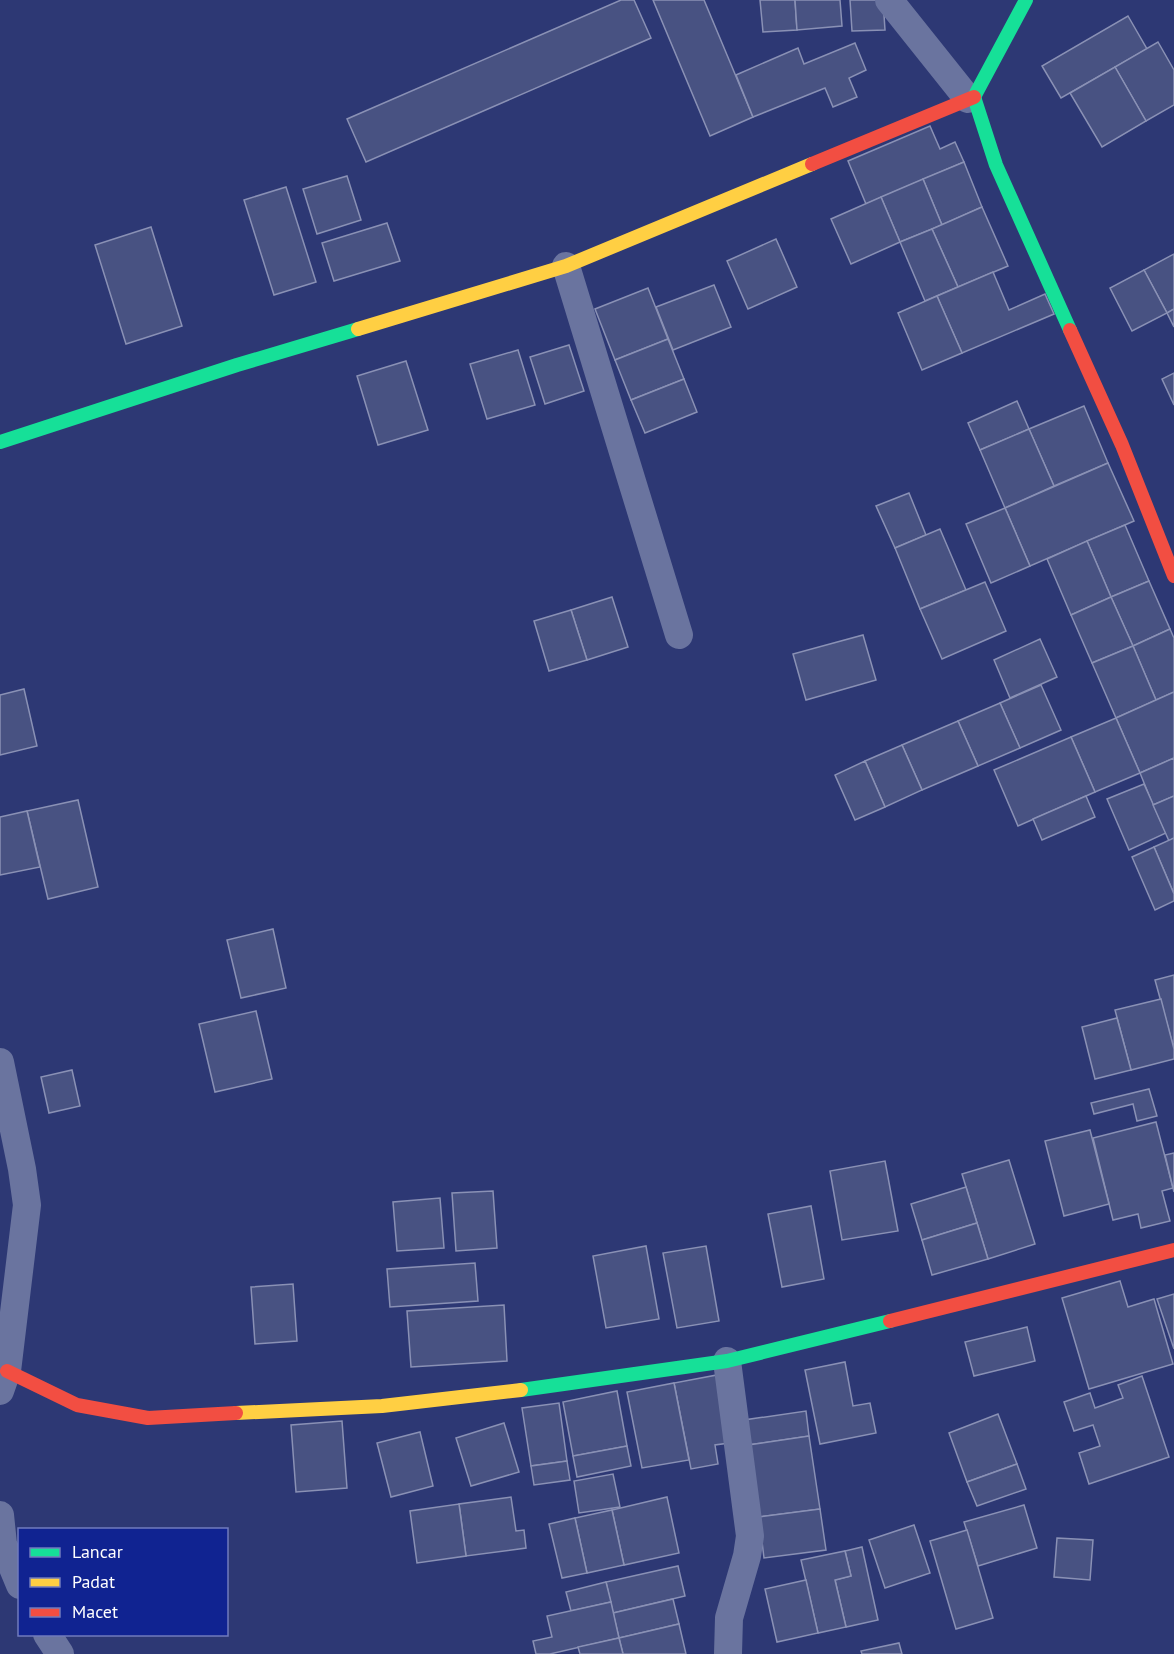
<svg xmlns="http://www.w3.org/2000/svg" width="1174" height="1654" font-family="'PT Sans',sans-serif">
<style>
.building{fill:#485282;stroke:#8a91b5;stroke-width:1.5}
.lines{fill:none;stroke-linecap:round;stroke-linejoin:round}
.street{stroke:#6a749f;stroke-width:28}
.fast{stroke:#16e098;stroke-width:14}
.slow{stroke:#ffcf43;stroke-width:14}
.jam{stroke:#f24e42;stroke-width:14}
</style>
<rect width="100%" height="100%" fill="#2d3874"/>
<!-- building -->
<g class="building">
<polygon points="621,0 634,0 651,38 366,162 347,119"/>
<polygon points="653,0 704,0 753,117 710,136"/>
<polygon points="760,0 795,0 797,30 763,32"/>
<polygon points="795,0 840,0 842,26 797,30"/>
<polygon points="850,0 883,0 885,30 852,31"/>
<polygon points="1128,16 1147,49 1061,98 1042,66"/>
<polygon points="1158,42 1174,70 1174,105 1146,121 1115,67"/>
<polygon points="855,43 866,70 849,78 857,97 833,107 825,88 753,117 736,75 798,48 804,64"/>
<polygon points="1115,67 1146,121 1102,147 1070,93"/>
<polygon points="930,126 940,149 955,142 964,162 866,204 848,161"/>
<polygon points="964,162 982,207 942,225 923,179"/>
<polygon points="347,176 361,220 317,234 303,189"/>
<polygon points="923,179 942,225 900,242 881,197"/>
<polygon points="286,187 316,282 274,295 244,200"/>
<polygon points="881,197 900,242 851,264 831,219"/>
<polygon points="982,207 1008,266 958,287 932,229"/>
<polygon points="387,223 400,261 334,281 322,243"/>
<polygon points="151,227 182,326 126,344 95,245"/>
<polygon points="932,229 958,287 925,301 900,242"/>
<polygon points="776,239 797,287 748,309 727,261"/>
<polygon points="1174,254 1174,309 1167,313 1144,270"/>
<polygon points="1144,270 1167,313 1132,331 1110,288"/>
<polygon points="993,272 1009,310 1045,294 1054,314 962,353 937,296"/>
<polygon points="714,285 731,327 673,350 656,307"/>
<polygon points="648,288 668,339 615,360 595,309"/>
<polygon points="937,296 962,353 922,370 898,313"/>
<polygon points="1174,309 1174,327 1167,313"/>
<polygon points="668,339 684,379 631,400 615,360"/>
<polygon points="569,345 584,391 545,404 530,357"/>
<polygon points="518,350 535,405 487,419 470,364"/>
<polygon points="406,361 428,430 378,445 357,376"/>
<polygon points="1174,373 1174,405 1162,379"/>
<polygon points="684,379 697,412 645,433 631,400"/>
<polygon points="1017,401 1029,429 980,450 968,423"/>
<polygon points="1084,406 1108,463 1054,486 1029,429"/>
<polygon points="1029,429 1054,486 1005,508 980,450"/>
<polygon points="1108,463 1134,521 1030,566 1005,508"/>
<polygon points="909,493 926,535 895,548 876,506"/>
<polygon points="1005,508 1030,566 991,583 966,524"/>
<polygon points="1125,525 1149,581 1111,597 1087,541"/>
<polygon points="940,529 966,590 920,609 895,548"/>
<polygon points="1087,541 1111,597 1071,615 1047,559"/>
<polygon points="1149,581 1170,629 1133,646 1111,597"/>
<polygon points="985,582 1006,631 942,659 920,609"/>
<polygon points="612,597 628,647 587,660 571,610"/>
<polygon points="1111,597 1133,646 1092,663 1071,615"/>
<polygon points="571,610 587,660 549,671 534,621"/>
<polygon points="1170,629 1174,638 1174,692 1156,700 1133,646"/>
<polygon points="863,635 876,680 806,700 793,654"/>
<polygon points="1040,639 1057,677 1010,698 994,660"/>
<polygon points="1133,646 1156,700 1116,718 1092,663"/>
<polygon points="1041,685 1061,730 1020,748 1000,703"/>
<polygon points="24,689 37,746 0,755 0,695"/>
<polygon points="1174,692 1174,758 1140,773 1116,718"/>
<polygon points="1000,703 1020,748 978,766 958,721"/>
<polygon points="1116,718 1140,773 1095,792 1071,737"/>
<polygon points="958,721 978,766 922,790 902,745"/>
<polygon points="1071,737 1095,792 1018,826 994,770"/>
<polygon points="902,745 922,790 885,807 865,761"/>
<polygon points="1174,758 1174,796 1153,805 1140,773"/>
<polygon points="865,761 885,807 855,820 835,775"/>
<polygon points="1144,784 1166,833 1129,850 1107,799"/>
<polygon points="1086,796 1095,817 1042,840 1033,819"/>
<polygon points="1174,796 1174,838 1169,841 1153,805"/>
<polygon points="78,800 98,887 48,899 27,811"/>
<polygon points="27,811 40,867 0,875 0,817"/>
<polygon points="1174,838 1174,894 1154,847"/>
<polygon points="1154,847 1174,894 1174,901 1155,910 1132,857"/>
<polygon points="273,929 286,988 241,998 227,940"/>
<polygon points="1174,975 1174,1049 1155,980"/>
<polygon points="1161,999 1174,1049 1174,1059 1131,1070 1115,1010"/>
<polygon points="256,1011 272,1079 215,1092 199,1024"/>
<polygon points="1117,1018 1131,1070 1095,1079 1082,1027"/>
<polygon points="72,1070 80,1106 49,1113 41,1077"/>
<polygon points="1149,1089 1157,1116 1137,1121 1133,1104 1094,1114 1091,1103"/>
<polygon points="1156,1122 1173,1188 1162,1191 1170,1221 1141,1228 1138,1214 1113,1220 1093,1138"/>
<polygon points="1090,1130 1109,1204 1064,1216 1045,1141"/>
<polygon points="1174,1153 1174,1192 1165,1155"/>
<polygon points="1009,1160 1035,1244 988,1259 962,1174"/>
<polygon points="885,1161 898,1231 842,1240 830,1171"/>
<polygon points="966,1187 977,1223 922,1240 911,1204"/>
<polygon points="493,1191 497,1248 456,1251 452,1193"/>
<polygon points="440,1198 444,1248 397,1251 393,1202"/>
<polygon points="811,1206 824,1279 782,1287 768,1214"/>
<polygon points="977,1223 988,1259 932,1275 922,1240"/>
<polygon points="646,1246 659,1319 606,1328 593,1256"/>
<polygon points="706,1246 719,1321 677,1328 663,1253"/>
<polygon points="475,1263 478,1301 390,1307 387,1269"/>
<polygon points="1120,1281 1128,1307 1154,1299 1173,1364 1089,1389 1062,1298"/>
<polygon points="293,1284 297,1341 255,1344 251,1287"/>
<polygon points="1174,1294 1174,1349 1157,1299"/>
<polygon points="504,1305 507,1361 411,1367 407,1311"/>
<polygon points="1027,1327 1035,1361 974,1376 965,1342"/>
<polygon points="845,1362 853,1406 870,1403 876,1433 820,1444 805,1370"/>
<polygon points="717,1375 729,1443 715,1445 718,1464 691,1469 674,1383"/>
<polygon points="1142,1376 1169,1457 1089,1484 1079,1453 1100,1446 1093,1425 1074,1431 1064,1402 1090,1393 1095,1408 1123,1398 1118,1385"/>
<polygon points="674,1383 689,1460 642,1468 627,1392"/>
<polygon points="617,1391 627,1446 573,1456 563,1402"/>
<polygon points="559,1403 567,1461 531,1466 522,1408"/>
<polygon points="806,1411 809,1436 748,1445 744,1420"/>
<polygon points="998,1414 1017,1464 967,1482 949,1433"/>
<polygon points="342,1421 347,1488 296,1492 291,1425"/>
<polygon points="504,1423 519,1472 471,1486 456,1438"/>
<polygon points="420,1432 433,1486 391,1497 377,1443"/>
<polygon points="809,1436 820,1509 759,1517 748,1445"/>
<polygon points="627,1446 631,1466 577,1477 573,1456"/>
<polygon points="567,1461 570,1480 534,1485 531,1466"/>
<polygon points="1017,1464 1026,1489 977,1506 967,1482"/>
<polygon points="613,1474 620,1507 579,1513 574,1481"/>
<polygon points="511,1497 516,1531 524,1530 526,1548 466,1556 459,1504"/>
<polygon points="667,1497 679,1553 624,1565 612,1510"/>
<polygon points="459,1504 466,1556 417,1563 410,1511"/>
<polygon points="1024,1505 1037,1548 978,1566 964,1522"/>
<polygon points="820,1509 826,1550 764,1558 759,1517"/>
<polygon points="612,1510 624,1565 587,1573 575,1518"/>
<polygon points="575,1518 587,1573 562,1578 549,1524"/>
<polygon points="914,1525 930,1573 885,1588 869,1540"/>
<polygon points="967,1530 993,1618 956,1629 930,1541"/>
<polygon points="1057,1538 1093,1540 1090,1580 1054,1577"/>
<polygon points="862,1547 878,1620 846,1627 835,1580 851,1576 845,1551"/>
<polygon points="845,1551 851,1576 835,1580 846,1627 818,1633 801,1560"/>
<polygon points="678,1566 685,1596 613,1613 606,1582"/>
<polygon points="806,1580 818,1633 777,1642 765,1589"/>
<polygon points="606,1582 611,1602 571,1611 566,1592"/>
<polygon points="673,1599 679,1624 619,1638 613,1613"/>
<polygon points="611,1602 619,1638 550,1654 536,1654 533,1641 552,1637 547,1616"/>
<polygon points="679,1624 686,1654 623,1654 619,1638"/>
<polygon points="619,1638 623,1654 580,1654 578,1647"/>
<polygon points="899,1643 902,1654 862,1654 861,1651"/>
</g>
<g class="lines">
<!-- street -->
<g class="street">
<polyline points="889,0 968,99"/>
<polyline points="566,266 679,635"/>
<polyline points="0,1062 22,1169 27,1205 7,1371 0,1391"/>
<polyline points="727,1361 750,1536 747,1556 729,1618 728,1654"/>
<polyline points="0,1515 3,1544 20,1585"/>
<polyline points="47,1634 60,1654"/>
</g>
<!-- fast -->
<g class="fast">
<polyline points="1026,0 974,97 996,165 1070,330"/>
<polyline points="0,442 237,365 358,329"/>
<polyline points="521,1390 727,1361 890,1321"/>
</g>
<!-- slow -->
<g class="slow">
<polyline points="358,329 566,266 812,164"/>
<polyline points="236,1413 382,1406 521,1390"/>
</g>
<!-- jam -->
<g class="jam">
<polyline points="812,164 974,97"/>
<polyline points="1070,330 1122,445 1174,576"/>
<polyline points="890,1321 1174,1250"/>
<polyline points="7,1371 77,1405 148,1418 236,1413"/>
</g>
</g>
<!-- legend -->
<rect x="18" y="1528" width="210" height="108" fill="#102391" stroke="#707bbd" stroke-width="1.5"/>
<rect x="30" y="1548" width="30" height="9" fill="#16e098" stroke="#707bbd" stroke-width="1.5"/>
<text x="72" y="1558" font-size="18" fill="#ffffff">Lancar</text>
<rect x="30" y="1578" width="30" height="9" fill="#ffcf43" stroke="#707bbd" stroke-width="1.5"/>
<text x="72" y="1588" font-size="18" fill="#ffffff">Padat</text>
<rect x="30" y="1608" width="30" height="9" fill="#f24e42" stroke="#707bbd" stroke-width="1.5"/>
<text x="72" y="1618" font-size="18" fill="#ffffff">Macet</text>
</svg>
